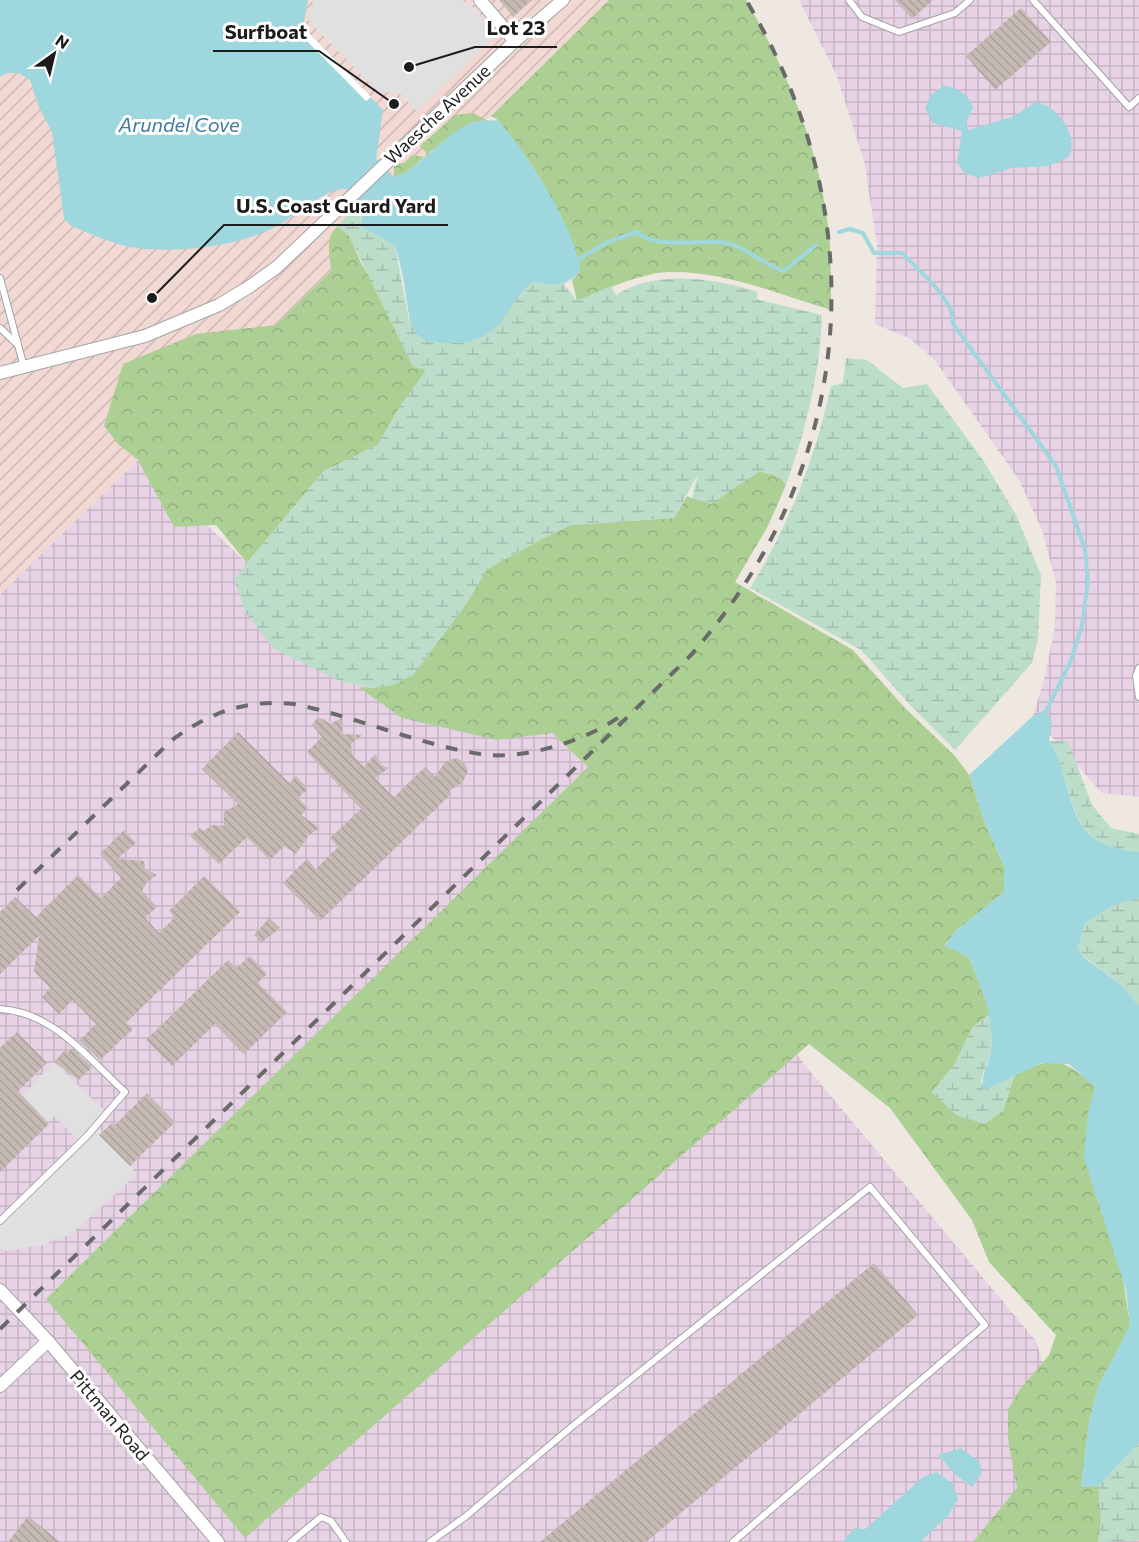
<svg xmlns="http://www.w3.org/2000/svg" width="1139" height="1542" font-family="Commissioner,sans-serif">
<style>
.industrial{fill:url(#industrial-grid)}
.military{fill:url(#military-furrows)}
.forest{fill:url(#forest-crowns)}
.wetland{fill:url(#wetland-marsh)}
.parking{fill:#e0e0e0}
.water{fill:#9fd7de}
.pier{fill:#fff}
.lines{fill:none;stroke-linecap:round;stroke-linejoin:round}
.stream{stroke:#9fd7de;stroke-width:4}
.building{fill:url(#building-back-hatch)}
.lane-casing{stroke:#a3a3a3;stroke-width:8}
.street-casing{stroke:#a3a3a3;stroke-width:14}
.lane{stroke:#fff;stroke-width:6}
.street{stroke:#fff;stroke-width:12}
.rail{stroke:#6a6a6a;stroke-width:4;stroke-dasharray:12 12;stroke-linecap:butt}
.labels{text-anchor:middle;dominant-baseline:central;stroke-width:6;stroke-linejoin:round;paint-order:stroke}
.street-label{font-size:18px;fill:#1c1c1c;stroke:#fff}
.water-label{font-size:20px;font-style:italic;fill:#417b9f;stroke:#fff}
.leader{fill:none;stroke:#1c1c1c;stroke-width:2}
.callout-dot{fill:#1c1c1c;stroke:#fff;stroke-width:2}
.callout-label{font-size:20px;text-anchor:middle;font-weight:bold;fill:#1c1c1c;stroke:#fff;stroke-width:6;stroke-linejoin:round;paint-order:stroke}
</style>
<defs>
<pattern id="industrial-grid" width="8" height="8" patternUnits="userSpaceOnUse" patternTransform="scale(1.5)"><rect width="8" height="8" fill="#e8d3e6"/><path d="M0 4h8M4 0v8" fill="none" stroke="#c6b5c5"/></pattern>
<pattern id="military-furrows" width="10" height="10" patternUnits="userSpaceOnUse" patternTransform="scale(1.5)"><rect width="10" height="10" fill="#f1d8d3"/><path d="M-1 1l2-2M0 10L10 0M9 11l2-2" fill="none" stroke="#ceb9b5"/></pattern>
<pattern id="forest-crowns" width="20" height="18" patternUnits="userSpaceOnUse" patternTransform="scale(1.5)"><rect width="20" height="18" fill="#accf94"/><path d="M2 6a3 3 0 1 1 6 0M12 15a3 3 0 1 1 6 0" fill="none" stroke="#93b17f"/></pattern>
<pattern id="wetland-marsh" width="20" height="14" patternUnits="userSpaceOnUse" patternTransform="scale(1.5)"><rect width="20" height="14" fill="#bdddcb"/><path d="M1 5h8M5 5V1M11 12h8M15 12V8" fill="none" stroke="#a2bdae"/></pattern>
<pattern id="building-back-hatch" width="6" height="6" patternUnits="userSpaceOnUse" patternTransform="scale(1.5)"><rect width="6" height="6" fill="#c6bab5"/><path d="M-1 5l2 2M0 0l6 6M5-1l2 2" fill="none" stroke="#aa9f9b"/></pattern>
</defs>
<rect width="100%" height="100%" fill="#eee8e1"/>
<!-- industrial -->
<g class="industrial">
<polygon points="799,0 1139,0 1139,797 1102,793 1033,716 1044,680 1055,627 1056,583 1042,530 1019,480 934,359 909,338 875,324 877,244 864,161 836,74"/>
<polygon points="138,460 247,563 566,733 804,1064 1036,1341 1082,1487 1098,1486 1139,1443 1139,1542 0,1542 0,594"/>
</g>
<!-- military -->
<polygon class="military" points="0,0 609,0 0,595"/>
<!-- forest -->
<g class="forest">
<path d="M609,0H746C790,76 823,157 830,245C831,267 831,288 831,310C778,294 725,271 669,272C644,272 601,291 577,301L572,280L580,272L498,120L491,116Z"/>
<polygon points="473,113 488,121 470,123 427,154 420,146 455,115"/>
<polygon points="412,155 424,157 406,173 394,177 394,164 404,163"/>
<path d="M338,226L349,236L362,265L427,370L399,408L378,445L324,471L247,563L216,525L174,527L138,460L118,444L104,426L123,364L196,334L276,325L331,271C330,255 324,237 338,226Z"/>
<path d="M760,471L781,478L786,485L768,526L735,582L853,650L904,707L955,756L969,775L985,823L1004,866V892L956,931L945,945L969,957L991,1013L972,1028L955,1064L932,1092L1003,1111L1015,1074C1056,1056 1061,1058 1095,1086L1130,1326L1098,1387L1089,1422L1081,1487L1098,1486L1101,1521L1098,1542H973L1017,1488L1008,1439V1410L1020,1389L1049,1355L1056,1335L989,1262L972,1220L890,1108L809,1044L245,1538L46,1299L588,767L552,733L497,740L402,718L358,687L373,688L413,675L466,604L487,569L536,542L570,525L674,518L687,496L692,498L738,485Z"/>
</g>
<!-- wetland -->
<g class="wetland">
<path d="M498,120C527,154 576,229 580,272L564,284L577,301L611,286L616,295C656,269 715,278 758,292L756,299L822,315C820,373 806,430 786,485L781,478L760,471L711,504L692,498L698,474L674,518L571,525L536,542L487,569L466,604L413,675L393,685L373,688L342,682L274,649L244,610L234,579L324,471L378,445L399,408L426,370L413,367L349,236L338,226C347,217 349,208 358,200L362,227L395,246L409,320L414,167L427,154L470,123Z"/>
<path d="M846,358L867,360L903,388L927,384L983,460L1016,515L1041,575L1038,639L1032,663L955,750L911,706L861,650L750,588C789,525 815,459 831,386L843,383Z"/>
<path d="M1049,741H1068L1092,805L1111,828L1139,834V852C1126,850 1109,848 1098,841C1068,824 1068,767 1049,741Z"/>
<polygon points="1139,898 1139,1006 1120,984 1083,956 1078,947 1085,923 1112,906"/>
<polygon points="991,1013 991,1054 981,1080 984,1090 1015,1074 1003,1111 984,1124 956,1115 932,1092 955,1064 972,1028"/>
<polygon points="1139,1443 1139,1540 1098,1542 1101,1521 1098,1486"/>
</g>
<!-- parking -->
<g class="parking">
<polygon points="313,0 462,0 478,11 493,38 417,111 398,92 379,93 309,21"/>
<polygon points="54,1062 108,1114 97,1125 137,1174 72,1234 42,1245 6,1251 0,1249 0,1221 80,1142 54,1116 48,1122 22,1096"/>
</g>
<!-- water -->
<g class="water">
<path d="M0,0H308L303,27L383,110L376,159L394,177C423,168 441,136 470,123C478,120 489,121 498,120C527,154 576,228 580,272C565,287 553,285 533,282C517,293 511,310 498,325C488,337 468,343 452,343C413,344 411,330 406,296C404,279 400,262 395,246L362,227C362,210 360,200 347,189C326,187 296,216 275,227C237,247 180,253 136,248C114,245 92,234 71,226L64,218L52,132L39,107L30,80L19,73H7L0,77Z"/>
<path d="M944,85C958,89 968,93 973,107L966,124L968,130L1012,117L1036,102C1058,106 1079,136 1069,157L1049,166L1012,168L979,178L966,174L957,163L962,131L933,123L925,108L931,95Z"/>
<path d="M1047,709L1052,723L1049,741C1069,768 1066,823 1098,841C1109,848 1126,850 1139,852V898L1112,906L1085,923L1078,947L1083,957L1120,984L1139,1006V1443L1098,1486L1081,1487L1089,1422L1098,1387L1130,1326L1126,1290L1084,1158L1088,1113L1095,1087L1069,1064L1042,1063L984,1090C979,1075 990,1066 991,1051C994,1013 982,991 969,957L945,946L956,931L1004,892V866L985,823L969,775L1033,716Z"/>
<polygon points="961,1448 980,1463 982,1473 972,1487 956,1475 938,1455"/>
<polygon points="936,1472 952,1483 958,1499 948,1516 920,1542 842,1542 856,1527 864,1530 870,1525 923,1477"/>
</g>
<!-- pier -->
<polygon class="pier" points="303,27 371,97 366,101 298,32"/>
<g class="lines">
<!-- stream -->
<g class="stream">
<path d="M839,232L850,229L863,233L874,253H902C919,272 954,297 953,324L1056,466L1085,549L1088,582L1082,625L1070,663L1047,709"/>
<path d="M579,259L608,242L637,232C653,248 695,241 717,242C743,242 760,264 784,271L816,245"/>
</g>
</g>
<!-- building -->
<g class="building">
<polygon points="499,0 532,0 513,17"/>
<polygon points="895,0 933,0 912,19"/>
<polygon points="1021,8 1051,42 995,90 966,56"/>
<polygon points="317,718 323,719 330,724 342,718 342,734 362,735 351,744 352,754 364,767 375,754 381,765 389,768 375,778 394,797 425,767 435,777 445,762 456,758 464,762 468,770 463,782 449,791 451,794 320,921 283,883 307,859 316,869 338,847 330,838 361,809 307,752 322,737 312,725"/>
<polygon points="238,732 289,783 296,776 308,789 298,798 308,808 301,815 320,828 309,835 296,854 284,846 270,860 247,837 219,864 190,836 200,828 203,831 213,825 224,826 224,812 238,804 202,769"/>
<polygon points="124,830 136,843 117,859 144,861 145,869 157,875 147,882 142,891 157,907 145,918 159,933 175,917 169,911 204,876 240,912 126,1023 133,1029 100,1060 79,1041 96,1024 73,1000 59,1014 42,997 50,988 34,971 39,936 0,974 0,912 15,897 36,917 78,875 101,898 121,878 100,854"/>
<polygon points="269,918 280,928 261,943 254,935"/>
<polygon points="250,956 267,974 258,983 287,1012 244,1054 215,1024 172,1066 146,1040 228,960 237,968"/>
<polygon points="17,1032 47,1063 18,1091 49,1124 0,1172 0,1048"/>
<polygon points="72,1048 92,1067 79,1080 54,1062 65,1050 68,1052"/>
<polygon points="147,1093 175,1122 130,1166 99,1135 112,1123 114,1126"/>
<polygon points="874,1263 918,1315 646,1542 540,1542"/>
<polygon points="28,1516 60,1542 8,1542"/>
</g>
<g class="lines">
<!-- lane casing -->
<g class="lane-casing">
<g id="lane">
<polyline points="849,0 862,17 899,32 955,13 970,0"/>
<polyline points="1033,0 1129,107 1139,98"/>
<polyline points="0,278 24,367"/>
<polyline points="0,328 17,344"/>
<polyline points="1139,668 1136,676 1139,697"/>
<path d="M0,1009C53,1012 88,1058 125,1092L87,1136L0,1221"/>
<polyline points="291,1542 321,1517 331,1521 346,1542"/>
<polyline points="430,1542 465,1517 569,1429 870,1187 985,1325 733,1542"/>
</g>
</g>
<!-- street casing -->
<g class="street-casing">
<g id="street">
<polyline points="515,41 563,0"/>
<polyline points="0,373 145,336 219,305 249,287 277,267 515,41 480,0"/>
<polyline points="0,1290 48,1341 218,1542"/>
<polyline points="0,1386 48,1341"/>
</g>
</g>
<!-- lane -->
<use href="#lane" class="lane"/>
<!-- street -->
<use href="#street" class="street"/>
<!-- rail -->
<g class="rail">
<path d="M17,890L172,740C210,712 247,699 294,704C357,717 417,744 480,754C522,761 585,741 619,717"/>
<path d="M0,1329L690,656C858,466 876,216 746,0"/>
</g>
</g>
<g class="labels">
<!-- street labels -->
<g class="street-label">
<text transform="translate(437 114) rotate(-43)">Waesche Avenue</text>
<text transform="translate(110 1415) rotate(50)">Pittman Road</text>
</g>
<!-- water labels -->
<g class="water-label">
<text x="179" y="124">Arundel Cove</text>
</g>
</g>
<!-- callouts -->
<path class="leader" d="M409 67L475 47H557M394 104L319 51H213M152 298L224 225H448"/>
<g class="callout-dot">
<circle cx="409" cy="67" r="6"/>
<circle cx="394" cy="104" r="6"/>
<circle cx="152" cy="298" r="6"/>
</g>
<g class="callout-label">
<text x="516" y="35">Lot 23</text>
<text x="266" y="39">Surfboat</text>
<text x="336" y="213">U.S. Coast Guard Yard</text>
</g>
<!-- north arrow -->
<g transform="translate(54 54) rotate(34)" stroke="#ffffff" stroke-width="4.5" paint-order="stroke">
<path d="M0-4.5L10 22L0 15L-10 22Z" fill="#1c1c1c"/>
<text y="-9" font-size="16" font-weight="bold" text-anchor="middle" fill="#1c1c1c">N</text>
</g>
</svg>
